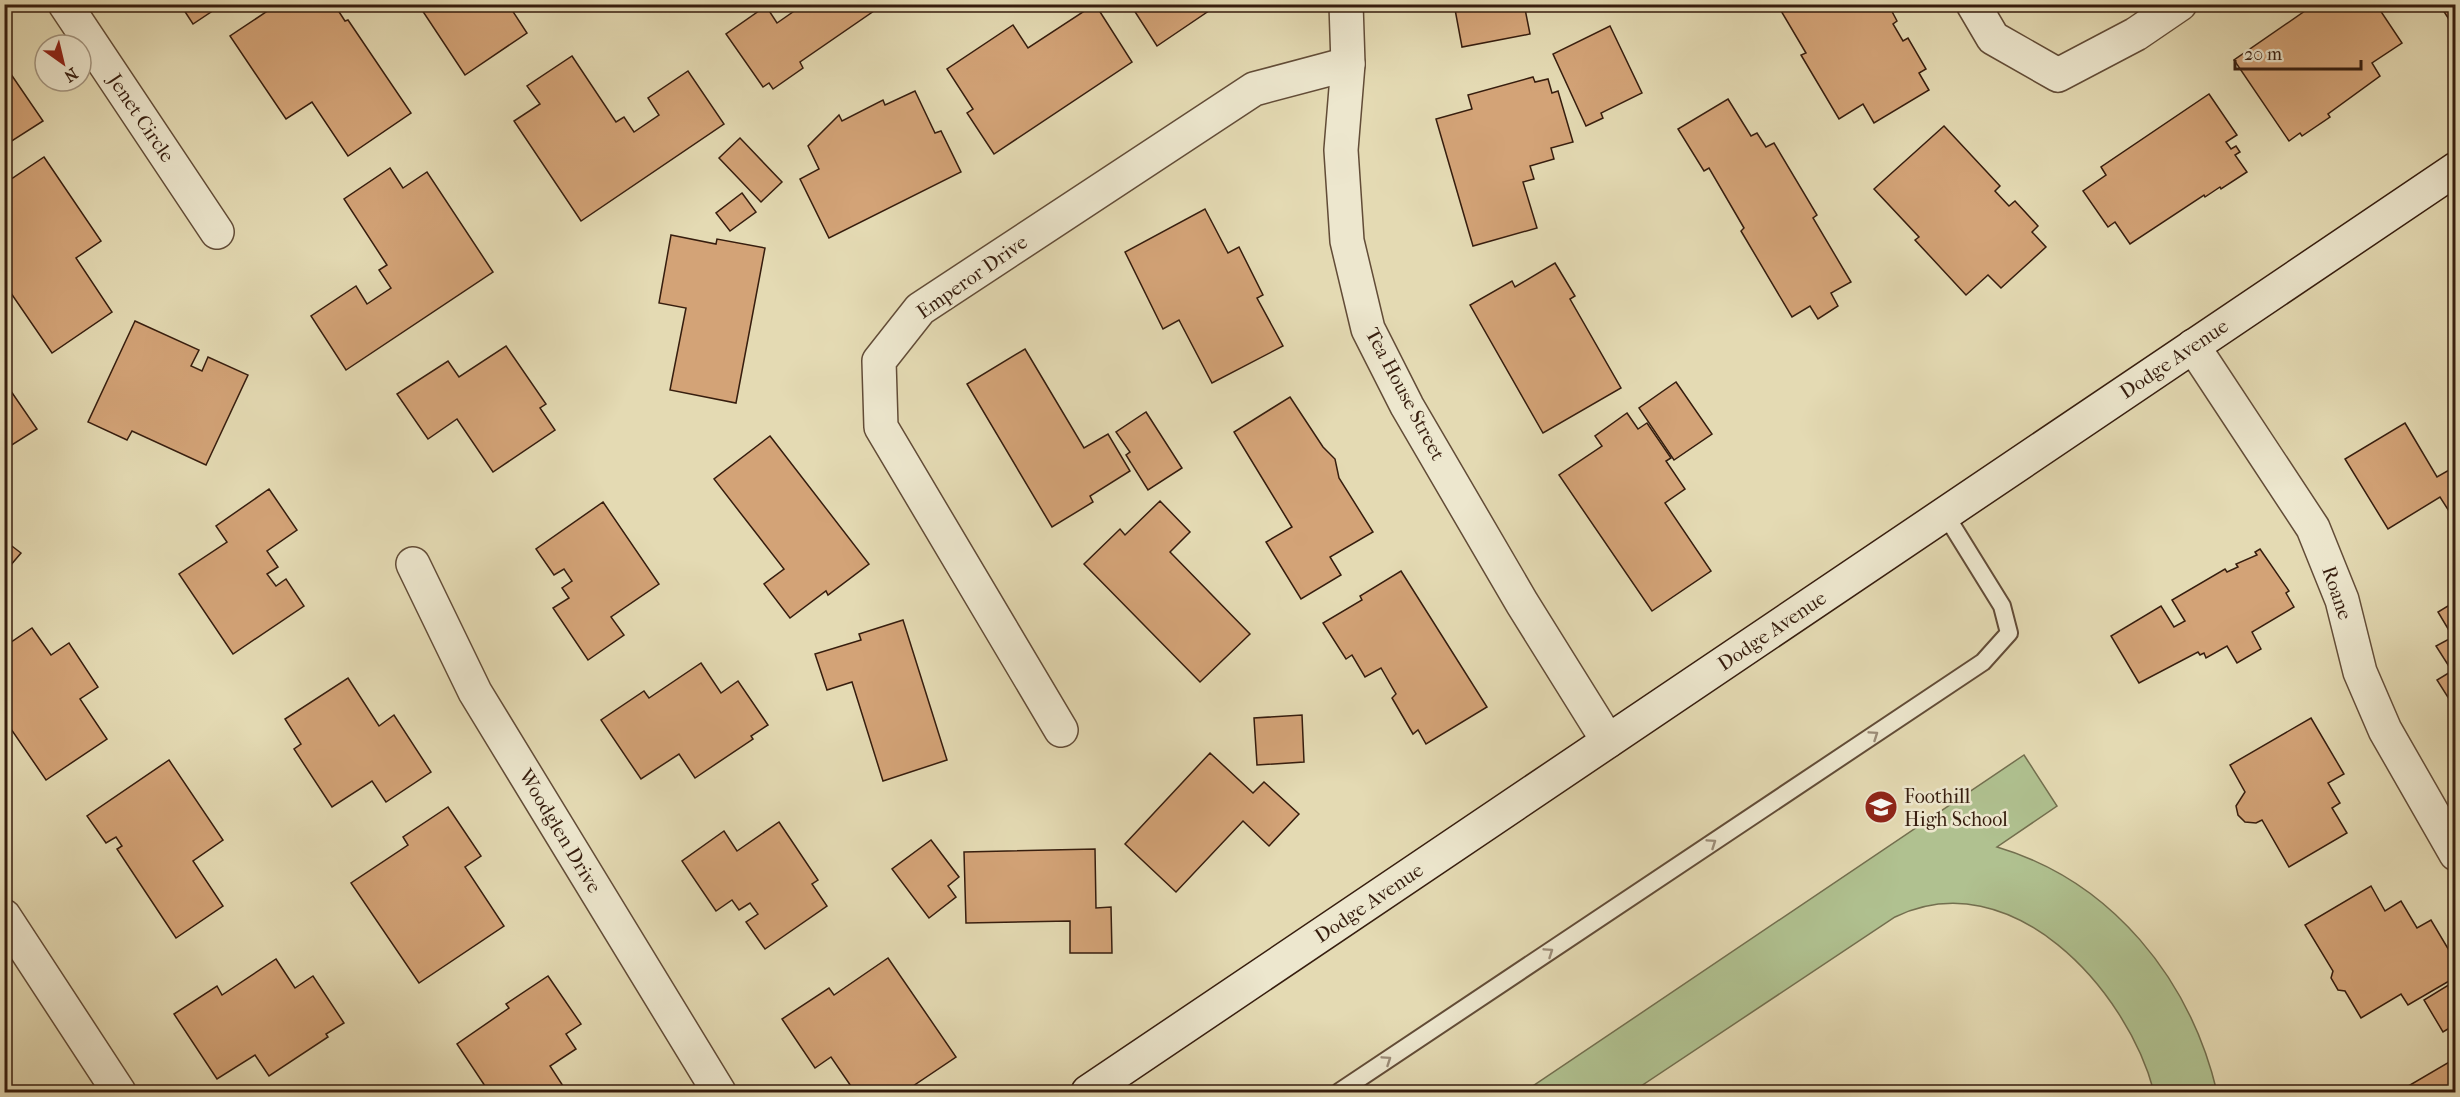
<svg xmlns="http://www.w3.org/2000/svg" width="2460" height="1097" font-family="'IM FELL French Canon',serif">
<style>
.green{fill:#b0c190;stroke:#736f4f;stroke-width:1.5}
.building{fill:#d3a377;stroke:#361d0e;stroke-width:1.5}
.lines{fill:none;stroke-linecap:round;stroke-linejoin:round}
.lane-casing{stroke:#624c37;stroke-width:20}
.street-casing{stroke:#624c37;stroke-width:36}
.secondary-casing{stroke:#361d0e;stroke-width:36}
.lane{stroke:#ede7ce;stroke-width:16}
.street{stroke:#ede7ce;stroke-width:33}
.secondary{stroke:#ede7ce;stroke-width:33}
.oneway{stroke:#9b8c78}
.labels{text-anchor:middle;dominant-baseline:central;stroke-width:5;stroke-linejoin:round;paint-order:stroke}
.street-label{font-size:20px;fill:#361d0e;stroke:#ede7ce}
.poi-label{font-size:20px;fill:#361d0e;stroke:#ede7ce;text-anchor:start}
</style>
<rect width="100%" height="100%" fill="#e4dab3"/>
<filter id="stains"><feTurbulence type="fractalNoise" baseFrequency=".00333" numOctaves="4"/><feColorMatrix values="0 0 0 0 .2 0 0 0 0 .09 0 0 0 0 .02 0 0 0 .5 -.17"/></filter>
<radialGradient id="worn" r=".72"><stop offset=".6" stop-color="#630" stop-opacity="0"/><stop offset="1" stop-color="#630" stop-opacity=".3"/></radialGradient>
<!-- green -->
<path class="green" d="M2024,755L2057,806L1997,847C2112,881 2190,979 2217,1092H2154C2127,989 2011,861 1895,917L1632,1092H1524Z"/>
<!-- building -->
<g class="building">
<polygon points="180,4 223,4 193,24"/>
<polygon points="278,4 334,4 345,21 348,20 411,113 348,156 312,102 286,119 230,36"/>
<polygon points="418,4 508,4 527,33 465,75"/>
<polygon points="799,4 884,4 800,62 803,68 773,89 769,83 763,87 726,34 766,6 777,23 800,7"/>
<polygon points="1095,4 1132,62 994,154 967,113 973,109 947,69 1013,25 1028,48"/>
<polygon points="1130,4 1219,4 1157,46"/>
<polygon points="1454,4 1524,4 1530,34 1462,47"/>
<polygon points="1777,4 1888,4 1897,21 1893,24 1903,41 1908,38 1926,69 1919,73 1929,90 1874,123 1863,104 1839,119 1801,55 1806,53"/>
<polygon points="2315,4 2329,4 2331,7 2333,4 2376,4 2402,43 2372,63 2380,76 2328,114 2330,117 2302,136 2300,133 2289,141 2234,60"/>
<polygon points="2439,4 2456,4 2456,26 2454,27"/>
<polygon points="1610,26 1642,93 1601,113 1603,118 1586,126 1553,54"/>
<polygon points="572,56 616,122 624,117 634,132 659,115 648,98 688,71 724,124 581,221 514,121 540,104 527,86"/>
<polygon points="4,64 43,121 4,146"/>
<polygon points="1533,77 1535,82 1548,79 1552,93 1558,91 1573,142 1551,148 1554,159 1530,166 1534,179 1523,182 1537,228 1473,246 1436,119 1472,109 1468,95"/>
<polygon points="915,91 935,133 941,131 961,172 829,238 800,179 819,169 808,146 839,115 842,121 883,100 885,105"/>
<polygon points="2209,94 2237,135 2226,142 2231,149 2236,146 2240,152 2235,155 2247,172 2221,189 2220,187 2205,197 2204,195 2130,244 2115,222 2108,227 2083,191 2106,175 2101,167"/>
<polygon points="1728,99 1751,136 1757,133 1766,147 1774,143 1817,215 1813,218 1851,282 1831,293 1838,306 1818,319 1810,306 1792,317 1741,231 1744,228 1709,168 1704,171 1678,129"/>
<polygon points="1944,126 2000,186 1995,191 2009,206 2015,201 2038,226 2032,232 2046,247 2001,288 1988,275 1966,295 1915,240 1919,237 1874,189"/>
<polygon points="740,138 782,182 761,202 719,158"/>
<polygon points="44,157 101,241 76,258 112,312 52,353 4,283 4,184"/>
<polygon points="390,168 403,188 427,172 493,272 346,370 311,316 356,286 367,304 391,288 379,270 387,265 344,199"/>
<polygon points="742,193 756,212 730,231 716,213"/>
<polygon points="1205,209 1228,253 1239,247 1263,295 1257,298 1283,346 1212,383 1179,320 1163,329 1125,252"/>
<polygon points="671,235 716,244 717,239 765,248 736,403 670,390 686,308 659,303"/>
<polygon points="1555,263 1575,296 1570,299 1621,388 1543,433 1470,305 1512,281 1515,287"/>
<polygon points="135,321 199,350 191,366 202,371 208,357 248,375 206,465 132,431 127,440 88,422"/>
<polygon points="506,346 546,404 540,408 555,430 493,472 457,419 428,439 397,394 448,361 459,377"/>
<polygon points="1025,349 1084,448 1108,434 1130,471 1090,496 1093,502 1052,527 967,384"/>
<polygon points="4,381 37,429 4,450"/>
<polygon points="1676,382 1712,434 1674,460 1639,408"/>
<polygon points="1290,397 1323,447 1335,459 1339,478 1373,532 1330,557 1341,575 1301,599 1266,542 1292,527 1234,432"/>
<polygon points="1146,412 1182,468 1148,490 1126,455 1130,452 1116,432"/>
<polygon points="1627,413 1638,429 1647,423 1671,458 1666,461 1685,489 1665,503 1711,571 1652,611 1559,475 1602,446 1595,436"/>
<polygon points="2405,423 2437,477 2456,466 2454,519 2440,497 2388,529 2345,459"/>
<polygon points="770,436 869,564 828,595 826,591 790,618 764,584 784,569 714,479"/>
<polygon points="269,489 297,530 267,551 278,567 267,574 276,586 286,579 304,606 233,654 179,574 227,542 216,526"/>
<polygon points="1160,501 1190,532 1170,552 1250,634 1200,682 1084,564 1120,529 1125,535"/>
<polygon points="603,502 659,584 611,617 624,635 588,660 553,608 569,598 562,588 572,581 564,569 554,575 536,549"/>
<polygon points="4,540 21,553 4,573"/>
<polygon points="2260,549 2289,591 2286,593 2294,607 2252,632 2261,649 2237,663 2227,646 2206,658 2204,653 2200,655 2198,652 2139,683 2111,636 2161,606 2174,627 2185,621 2172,600 2225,569 2227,572 2238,567 2236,564 2257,555 2255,552"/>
<polygon points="1401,571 1487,707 1426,744 1418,730 1413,734 1392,698 1396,694 1381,668 1365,677 1352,655 1346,659 1323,623 1362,600 1360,596"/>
<polygon points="2456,601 2456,710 2437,680 2452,671 2436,646 2453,637 2438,612"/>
<polygon points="903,620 947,760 883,781 852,682 827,690 815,654 861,640 859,634"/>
<polygon points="32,628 51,655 69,643 98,687 80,699 107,739 46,780 9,726 4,730 4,647"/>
<polygon points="701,663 721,693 738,681 768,725 751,736 753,739 695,778 679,754 641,779 601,720 644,691 649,698"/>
<polygon points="348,678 379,726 394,715 431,772 386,802 372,781 332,807 294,749 301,744 285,719"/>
<polygon points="1302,715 1304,762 1257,765 1254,718"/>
<polygon points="2311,718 2344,774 2328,783 2340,803 2332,808 2347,833 2289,867 2262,820 2256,823 2245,822 2238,815 2236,806 2245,792 2230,765"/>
<polygon points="1210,753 1253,793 1264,782 1299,814 1269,846 1243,821 1176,892 1125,844"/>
<polygon points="169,760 223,840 193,861 223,906 176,938 117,849 122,846 116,837 106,843 87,816"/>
<polygon points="448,807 481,856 465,867 504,926 419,983 351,883 408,845 403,837"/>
<polygon points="779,822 818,880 812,884 827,906 765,949 746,922 758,914 750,903 739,910 732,900 716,911 682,861 724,831 737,851"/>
<polygon points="931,840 959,877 948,886 956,897 929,918 892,869"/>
<polygon points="1095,849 1096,908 1111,907 1112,953 1070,953 1070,921 966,923 964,852"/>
<polygon points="2371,886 2385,911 2401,901 2417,928 2431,920 2456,962 2456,977 2408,1005 2401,994 2361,1018 2345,991 2338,990 2331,978 2333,971 2305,925"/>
<polygon points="888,958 956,1057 904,1092 855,1092 831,1057 815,1068 782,1019 829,988 834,995"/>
<polygon points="276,959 295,988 313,976 344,1023 326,1034 328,1037 269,1076 255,1055 217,1079 174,1014 217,986 222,995"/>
<polygon points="548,976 581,1024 566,1034 576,1049 550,1066 565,1089 560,1092 489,1092 457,1044 509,1008 506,1004"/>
<polygon points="2455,981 2456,1024 2443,1032 2424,1000"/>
<polygon points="2456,1058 2456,1092 2398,1092"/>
</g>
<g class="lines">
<!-- lane casing -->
<g class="lane-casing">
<polyline id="lane" points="1339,1092 1983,662 2009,633 2002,606 1945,514"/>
</g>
<!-- street casing -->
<g class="street-casing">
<g id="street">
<polyline points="65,4 217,232"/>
<polyline points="1346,4 1348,64 1341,150 1347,241 1368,329 1407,406 1522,603 1608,741"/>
<polyline points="1973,4 1993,38 2058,75 2136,34 2180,4"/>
<polyline points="2193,346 2313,528 2342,600 2360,672 2385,730 2456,854"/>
<polyline points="413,564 475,692 719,1092"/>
<polyline points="1061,730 881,427 879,361 920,309 1254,89 1348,64"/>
<polyline points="4,916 119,1092"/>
</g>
</g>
<!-- secondary casing -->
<g class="secondary-casing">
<polyline id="secondary" points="1088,1092 2456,169"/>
</g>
<!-- lane -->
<use href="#lane" class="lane"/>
<!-- street -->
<use href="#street" class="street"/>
<!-- secondary -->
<use href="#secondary" class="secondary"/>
</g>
<!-- one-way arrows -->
<defs><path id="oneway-chevron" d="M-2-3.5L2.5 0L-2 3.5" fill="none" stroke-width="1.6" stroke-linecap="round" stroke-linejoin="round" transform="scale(1.5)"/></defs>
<g class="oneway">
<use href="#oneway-chevron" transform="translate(1874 735) rotate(-34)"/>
<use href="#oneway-chevron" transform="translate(1712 843) rotate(-34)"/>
<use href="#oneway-chevron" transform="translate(1549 952) rotate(-34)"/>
<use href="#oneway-chevron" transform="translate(1387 1060) rotate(-34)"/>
</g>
<!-- icons -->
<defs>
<g id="school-disc" transform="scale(1.725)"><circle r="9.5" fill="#8f2418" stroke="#ede7ce"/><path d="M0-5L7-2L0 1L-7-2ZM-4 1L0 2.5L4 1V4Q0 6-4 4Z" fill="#fff"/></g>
</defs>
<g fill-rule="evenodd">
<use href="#school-disc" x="1881" y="807"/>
</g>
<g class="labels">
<!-- street labels -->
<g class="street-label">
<text transform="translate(141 118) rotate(56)">Jenet Circle</text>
<text transform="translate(972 277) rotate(-35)">Emperor Drive</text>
<text transform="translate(2174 359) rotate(-34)">Dodge Avenue</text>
<text transform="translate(1405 394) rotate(62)">Tea House Street</text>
<text transform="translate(2337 593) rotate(71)">Roane</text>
<text transform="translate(1772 631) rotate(-34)">Dodge Avenue</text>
<text transform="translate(560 831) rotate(59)">Woodglen Drive</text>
<text transform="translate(1369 903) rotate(-34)">Dodge Avenue</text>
</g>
<!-- poi labels -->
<g class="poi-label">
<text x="1904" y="796">Foothill<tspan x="1904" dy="23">High School</tspan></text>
</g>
</g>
<!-- margin -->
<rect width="2460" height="1097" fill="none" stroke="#e4dab3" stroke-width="24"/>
<rect x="6" y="6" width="2448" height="1085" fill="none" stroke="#361d0e" stroke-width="3"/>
<rect x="12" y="12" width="2436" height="1073" fill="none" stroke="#361d0e" stroke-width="1.5"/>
<!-- north arrow -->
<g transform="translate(63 63) rotate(146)"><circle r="28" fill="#ede7ce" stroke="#a49681" stroke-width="1.5"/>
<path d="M0-4.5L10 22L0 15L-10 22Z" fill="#8f2418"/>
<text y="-9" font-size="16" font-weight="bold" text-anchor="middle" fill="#361d0e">N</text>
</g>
<!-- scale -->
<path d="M2235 60v9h126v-9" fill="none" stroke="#361d0e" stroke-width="3"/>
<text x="2244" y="60" font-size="18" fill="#361d0e" stroke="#ede7ce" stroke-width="4.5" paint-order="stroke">20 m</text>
<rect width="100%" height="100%" filter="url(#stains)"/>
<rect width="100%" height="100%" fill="url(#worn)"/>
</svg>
